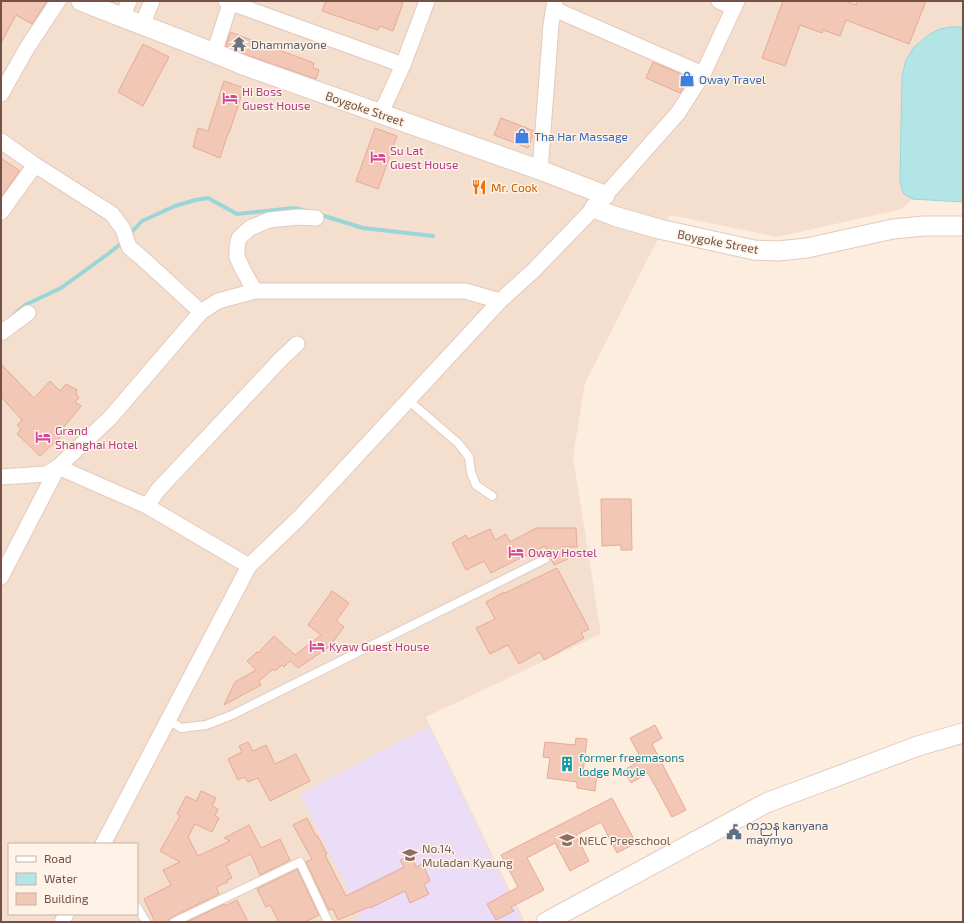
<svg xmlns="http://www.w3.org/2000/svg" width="964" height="923" font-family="'Exo 2','Noto Sans Myanmar',sans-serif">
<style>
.residential{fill:#f4decd;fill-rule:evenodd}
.education{fill:#ebdcf8}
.water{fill:#b4e5e6;stroke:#9ad6d8}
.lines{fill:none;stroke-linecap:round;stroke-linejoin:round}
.stream{stroke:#9ad6d8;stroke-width:4}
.building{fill:#f3c7b6;stroke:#e6aa96}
.service-casing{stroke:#e3cabe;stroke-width:10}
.minor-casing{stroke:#e3cabe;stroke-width:17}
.tertiary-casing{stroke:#e3cabe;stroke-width:21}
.path{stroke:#d7aa9a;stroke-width:2.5;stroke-dasharray:1 3;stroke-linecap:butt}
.service{stroke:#fff;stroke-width:8}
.minor{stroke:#fff;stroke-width:15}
.tertiary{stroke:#fff;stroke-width:19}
.labels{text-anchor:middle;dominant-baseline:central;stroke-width:3;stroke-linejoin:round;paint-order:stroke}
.worship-label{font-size:12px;fill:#5b616d;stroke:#fff2e6;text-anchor:start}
.shop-label{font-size:12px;fill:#366cbe;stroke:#fff2e6;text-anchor:start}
.hotel-label{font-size:12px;fill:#b23c85;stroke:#fff2e6;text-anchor:start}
.street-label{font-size:12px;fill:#735146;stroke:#fff2e6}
.food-label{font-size:12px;fill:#c56008;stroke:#fff2e6;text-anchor:start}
.culture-label{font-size:12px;fill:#0d838f;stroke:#fff2e6;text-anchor:start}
.service-label{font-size:12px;fill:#4e5e75;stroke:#fff2e6;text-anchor:start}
.education-label{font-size:12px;fill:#785e54;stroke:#fff2e6;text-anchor:start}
</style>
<rect width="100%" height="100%" fill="#fdeddf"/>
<!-- residential -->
<path class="residential" d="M1,1H963V27H951L940,29L930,34L906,60L903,68L902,76L900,181L909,198L912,199L902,209L777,237L670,215L585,383L573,457L601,634L426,717L525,922H1ZM9,844H137V914H9Z"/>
<!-- education -->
<polygon class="education" points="429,726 523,922 348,922 361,916 300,794"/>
<!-- water -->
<polygon class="water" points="951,27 963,27 963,202 912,199 904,194 902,190 900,181 902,76 906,60 914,47 930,34 940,29"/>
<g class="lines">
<!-- stream -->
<g class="stream">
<polyline points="318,214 363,228 433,236"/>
<polyline points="128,236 142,221 175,206 195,200 208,198 237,214 294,208 306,211"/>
<polyline points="14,315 25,305 61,288 108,254 124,241"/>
</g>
</g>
<!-- building -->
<g class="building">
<polygon points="1,1 47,1 32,24 16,15 1,43"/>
<polygon points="326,1 397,1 403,3 393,31 380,26 378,30 322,11"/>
<polygon points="783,1 846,1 856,5 857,1 926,1 909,44 846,20 840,36 823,30 822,33 800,25 785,66 762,58"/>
<polygon points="230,32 314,63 313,68 319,70 316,79 247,55 226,46"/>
<polygon points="143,44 169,57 143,106 118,92"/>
<polygon points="653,62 690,78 680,93 646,78"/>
<polygon points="224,81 244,88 229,133 228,133 220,158 193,147 198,128 208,131"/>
<polygon points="501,118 534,131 528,148 494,135"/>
<polygon points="375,128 397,136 378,189 356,181"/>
<polygon points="1,158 20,171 1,197"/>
<polygon points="1,364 34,398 50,381 60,391 66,384 77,390 76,393 79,398 75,402 81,406 63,428 66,432 40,456 17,434 21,429 17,425 22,420 1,397"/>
<polygon points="601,499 631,499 632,550 621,550 621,545 602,546"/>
<polygon points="536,528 576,528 577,547 562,547 568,559 554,565 545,546 491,573 484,561 466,570 452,543 466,535 468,539 490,529 495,540 506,534 510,542"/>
<polygon points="557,568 589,629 581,633 584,638 544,660 540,652 519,664 508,645 490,654 476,628 495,619 486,602 504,592 505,593"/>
<polygon points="332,591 349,603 336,621 344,627 329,647 298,668 290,661 284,667 282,665 275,671 273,669 259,681 261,685 224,705 235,682 256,670 247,661 257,652 258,653 274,636 295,655 321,635 308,625"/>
<polygon points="655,725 662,738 652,744 686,810 672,817 648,773 631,783 624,770 642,760 630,738"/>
<polygon points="576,738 587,739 583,772 597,774 595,791 577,788 577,782 547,778 550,758 543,757 545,742 575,745"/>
<polygon points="248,742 253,751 266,745 275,764 296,754 310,781 270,801 258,778 248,782 245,777 238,780 228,759 242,752 239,746"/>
<polygon points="201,791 216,798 212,806 218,809 215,816 219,818 212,832 195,824 188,837 198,856 230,841 224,838 249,825 261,848 280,839 290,860 260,875 251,854 226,866 232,878 227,880 228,882 216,887 219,894 172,917 169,919 169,922 155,922 144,899 171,885 163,870 180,862 160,851 180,816 177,814 186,796 196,801"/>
<polygon points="612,798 636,843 617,853 601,822 576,835 589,861 570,871 555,843 527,858 544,890 511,907 514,911 496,920 487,904 518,887 501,855"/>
<polygon points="307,818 316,836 317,835 327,854 325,855 346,896 404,867 400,860 411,855 416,867 423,864 430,881 424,884 429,894 410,903 405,891 370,908 369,907 338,920 333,909 329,910 306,862 312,859 293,825"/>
<polygon points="297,869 319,915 305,922 279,922 270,905 266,907 257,889"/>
<polygon points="237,900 248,922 187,922 224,904 225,906"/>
</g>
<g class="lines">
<!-- service casing -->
<g class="service-casing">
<g id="service">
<polyline points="408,400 458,443 469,457 471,472 476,485 492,496"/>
<polyline points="169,720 181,728 206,725 232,715 545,559"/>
<polyline points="137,907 146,922"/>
<polyline points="174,922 300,862 328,922"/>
</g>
</g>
<!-- minor casing -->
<g class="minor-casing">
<g id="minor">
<polyline points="226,1 403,65"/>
<polyline points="719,1 734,8"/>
<polyline points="554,9 703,74"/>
<polyline points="122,18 129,1"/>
<polyline points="142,25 152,1"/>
<polyline points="214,53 231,1"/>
<polyline points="1,94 27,48 58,1"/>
<polyline points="381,113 403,65 427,1"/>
<polyline points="1,141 35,165 112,214 123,229 129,247 142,258 201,312"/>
<polyline points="540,170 551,25 555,1"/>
<polyline points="1,212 35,165"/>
<polyline points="255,291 243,270 237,257 237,247 239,238 250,228 269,220 298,217 316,218"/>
<polyline points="1,333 28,313"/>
<polyline points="1,477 46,474 58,467 147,506 249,566"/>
<polyline points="147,506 158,490 281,359 297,344"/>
<polyline points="1,577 58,467 110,418 201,312 218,301 255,291 465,291 500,301"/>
<polyline points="103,844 249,566 300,517 500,301 533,271 594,208 678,113 703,74 737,1"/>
<polyline points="62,922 66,914"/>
</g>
</g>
<!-- tertiary casing -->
<g class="tertiary-casing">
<g id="tertiary">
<path d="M81,1C135,23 190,42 243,65L540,170L605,195"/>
<polyline points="594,208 614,216 659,229 754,250 778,251 807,248 893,229 924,226 963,226"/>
<polyline points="546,922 766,803 918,746 963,733"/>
</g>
</g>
<!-- path -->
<polyline class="path" points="319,644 321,641 335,653"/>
<!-- service -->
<use href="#service" class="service"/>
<!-- minor -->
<use href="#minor" class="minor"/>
<!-- tertiary -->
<use href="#tertiary" class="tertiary"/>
</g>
<!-- icons -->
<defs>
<g id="temple-bare" transform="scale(1.2)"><path d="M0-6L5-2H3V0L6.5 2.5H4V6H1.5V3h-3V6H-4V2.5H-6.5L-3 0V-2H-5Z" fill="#6b7280" stroke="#fff2e6" stroke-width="2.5" paint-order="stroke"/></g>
<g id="shop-bare" transform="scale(1.2)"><path d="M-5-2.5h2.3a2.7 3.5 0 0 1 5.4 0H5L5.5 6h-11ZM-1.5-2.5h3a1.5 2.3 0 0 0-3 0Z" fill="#3f7fe0" stroke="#fff2e6" stroke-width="2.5" paint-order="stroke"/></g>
<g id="hotel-bare" transform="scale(1.2)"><path d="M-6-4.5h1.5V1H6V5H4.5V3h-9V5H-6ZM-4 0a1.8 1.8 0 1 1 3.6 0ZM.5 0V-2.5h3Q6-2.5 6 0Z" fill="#d1479c" stroke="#fff2e6" stroke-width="2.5" paint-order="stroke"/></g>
<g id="restaurant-bare" transform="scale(1.2)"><path d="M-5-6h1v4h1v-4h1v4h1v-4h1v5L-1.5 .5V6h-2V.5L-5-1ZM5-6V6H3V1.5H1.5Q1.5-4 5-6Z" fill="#e8710a" stroke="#fff2e6" stroke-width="2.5" paint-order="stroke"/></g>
<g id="building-bare" transform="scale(1.2)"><path d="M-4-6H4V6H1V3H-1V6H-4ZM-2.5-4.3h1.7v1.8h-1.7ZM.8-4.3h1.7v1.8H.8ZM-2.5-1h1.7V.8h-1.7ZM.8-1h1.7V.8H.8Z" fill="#0f9aa8" stroke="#fff2e6" stroke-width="2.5" paint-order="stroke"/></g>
<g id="civic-bare" transform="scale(1.2)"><path d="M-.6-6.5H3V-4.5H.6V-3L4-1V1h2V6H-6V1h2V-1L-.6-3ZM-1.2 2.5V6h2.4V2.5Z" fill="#5c6f8a" stroke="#fff2e6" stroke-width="2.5" paint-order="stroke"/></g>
<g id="school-bare" transform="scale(1.2)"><path d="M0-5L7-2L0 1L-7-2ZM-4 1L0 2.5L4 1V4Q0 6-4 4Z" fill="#8d6e63" stroke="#fff2e6" stroke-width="2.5" paint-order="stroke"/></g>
</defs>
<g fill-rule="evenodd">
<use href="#temple-bare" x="239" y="44"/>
<use href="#shop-bare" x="687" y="79"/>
<use href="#hotel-bare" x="230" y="98"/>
<use href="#shop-bare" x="522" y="136"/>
<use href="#hotel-bare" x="378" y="157"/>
<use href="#restaurant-bare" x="479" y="187"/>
<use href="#hotel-bare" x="43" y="437"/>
<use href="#hotel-bare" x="516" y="552"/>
<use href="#hotel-bare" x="317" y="646"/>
<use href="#building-bare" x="567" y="764"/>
<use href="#civic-bare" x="734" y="832"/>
<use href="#school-bare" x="567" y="840"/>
<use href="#school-bare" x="410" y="855"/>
</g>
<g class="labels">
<!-- worship labels -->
<g class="worship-label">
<text x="251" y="44">Dhammayone</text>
</g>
<!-- shop labels -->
<g class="shop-label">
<text x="699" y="79">Oway Travel</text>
<text x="534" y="136">Tha Har Massage</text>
</g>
<!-- hotel labels -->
<g class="hotel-label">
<text x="242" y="91">Hi Boss<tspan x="242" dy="14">Guest House</tspan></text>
<text x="390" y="150">Su Lat<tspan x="390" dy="14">Guest House</tspan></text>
<text x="55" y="430">Grand<tspan x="55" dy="14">Shanghai Hotel</tspan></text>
<text x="528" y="552">Oway Hostel</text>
<text x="329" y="646">Kyaw Guest House</text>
</g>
<!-- street labels -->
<g class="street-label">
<text transform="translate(365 108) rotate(19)">Boygoke Street</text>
<text transform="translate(718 241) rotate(11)">Boygoke Street</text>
</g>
<!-- food labels -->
<g class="food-label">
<text x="491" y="187">Mr. Cook</text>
</g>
<!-- culture labels -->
<g class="culture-label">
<text x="579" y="757">former freemasons<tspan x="579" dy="14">lodge Moyle</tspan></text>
</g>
<!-- service labels -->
<g class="service-label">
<text x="746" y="825">ကညန kanyana<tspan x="746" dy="14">maymyo</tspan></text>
</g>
<!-- education labels -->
<g class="education-label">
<text x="579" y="840">NELC Preeschool</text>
<text x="422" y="848">No.14,<tspan x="422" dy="14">Muladan Kyaung</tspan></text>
</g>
</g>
<!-- border -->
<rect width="964" height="923" fill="none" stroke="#735146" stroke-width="4"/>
<!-- legend -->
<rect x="8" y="843" width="130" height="72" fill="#fff2e6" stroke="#c7b2a6"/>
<rect x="16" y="856" width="20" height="6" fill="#ffffff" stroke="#c7b2a6"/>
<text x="44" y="863" font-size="12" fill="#735146">Road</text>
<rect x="16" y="873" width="20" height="12" fill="#b4e5e6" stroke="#c7b2a6"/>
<text x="44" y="883" font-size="12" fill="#735146">Water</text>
<rect x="16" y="893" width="20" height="12" fill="#f3c7b6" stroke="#c7b2a6"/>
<text x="44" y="903" font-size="12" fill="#735146">Building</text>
</svg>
